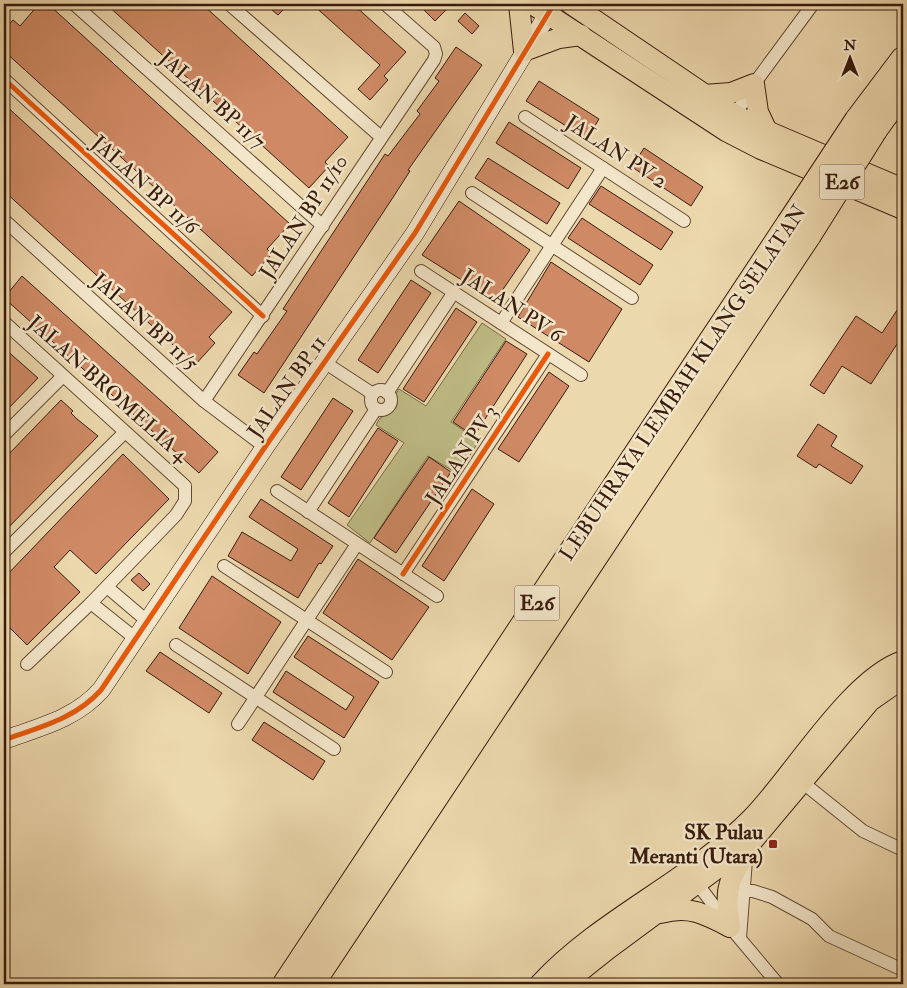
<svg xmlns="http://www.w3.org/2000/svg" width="907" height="988" font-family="'IM FELL Double Pica',serif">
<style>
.green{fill:#bebc85;stroke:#7a6c48}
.building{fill:#cf8a65;stroke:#371b0c}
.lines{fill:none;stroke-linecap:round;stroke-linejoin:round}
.street-casing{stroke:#644a34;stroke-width:14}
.secondary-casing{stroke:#371b0c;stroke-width:19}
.primary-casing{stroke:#371b0c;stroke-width:22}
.highway-casing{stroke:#371b0c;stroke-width:26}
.street{stroke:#f3e6ca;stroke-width:12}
.secondary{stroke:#f3e6ca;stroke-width:18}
.primary{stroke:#ecd8ad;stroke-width:20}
.highway{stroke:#ecd8ad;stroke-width:24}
.highway-bridge-casing{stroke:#371b0c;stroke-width:26;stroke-linecap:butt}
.highway-bridge{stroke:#ecd8ad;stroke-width:24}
.cycleway-casing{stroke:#f3e6ca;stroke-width:8}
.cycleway{stroke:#e8590c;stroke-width:5}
.poi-dot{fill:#8f2418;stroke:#f3e6ca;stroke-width:2}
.labels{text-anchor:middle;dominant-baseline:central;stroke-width:5;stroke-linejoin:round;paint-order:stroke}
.shield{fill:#f3e6ca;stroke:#6f5845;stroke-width:1}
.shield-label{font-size:20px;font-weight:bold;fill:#371b0c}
.street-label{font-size:21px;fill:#371b0c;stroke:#f3e6ca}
.poi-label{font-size:21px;font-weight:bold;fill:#371b0c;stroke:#f3e6ca;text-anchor:end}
</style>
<rect width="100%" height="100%" fill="#ecd8ad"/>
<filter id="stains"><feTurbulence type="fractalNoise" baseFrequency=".004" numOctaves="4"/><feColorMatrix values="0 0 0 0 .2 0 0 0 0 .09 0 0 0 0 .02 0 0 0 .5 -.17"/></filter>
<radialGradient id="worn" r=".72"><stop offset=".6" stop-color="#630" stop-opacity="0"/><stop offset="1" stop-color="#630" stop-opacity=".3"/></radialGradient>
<!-- green -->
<polygon class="green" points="482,323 506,339 451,422 479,441 458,474 428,456 370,543 347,525 404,443 376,425 380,418 393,411 397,405 396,394 399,389 426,406"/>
<!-- building -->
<g class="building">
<polygon points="39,4 48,4 290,224 267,249 272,254 252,276 4,51 4,30 13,20 20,26"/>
<polygon points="106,4 202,4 348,137 325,162 329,166 309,188"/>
<polygon points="265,4 289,4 278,15"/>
<polygon points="312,4 353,4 406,52 384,76 388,80 370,100 358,89 380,65"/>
<polygon points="418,4 452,4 435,21"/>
<polygon points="465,13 479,26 472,34 458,21"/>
<polygon points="456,47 482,65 408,170 410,171 390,202 264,393 238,375 254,352 257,354 287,311 283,309 385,154 388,156 420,114 417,111 439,81 435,78"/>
<polygon points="539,81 599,119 587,139 526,101"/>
<polygon points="4,104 232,312 209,337 215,343 195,365 4,191"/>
<polygon points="509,122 581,168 568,189 496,143"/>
<polygon points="644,148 703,187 691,206 632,167"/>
<polygon points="488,158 560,203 547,224 475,178"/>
<polygon points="601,186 673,232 661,250 589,204"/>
<polygon points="459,201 530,250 495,301 422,255"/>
<polygon points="582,218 653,265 640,285 568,238"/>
<polygon points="551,262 622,309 589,362 518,317"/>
<polygon points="22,276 218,452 199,473 4,298"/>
<polygon points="411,280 431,293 378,373 358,360"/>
<polygon points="903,301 903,335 871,384 842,366 824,394 810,385 856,316 882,333"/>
<polygon points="456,308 477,322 424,402 403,389"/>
<polygon points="506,341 527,354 474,436 453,422"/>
<polygon points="4,348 38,378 4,413"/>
<polygon points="549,372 569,386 519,462 498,449"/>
<polygon points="333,398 353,411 301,490 281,477"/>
<polygon points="61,400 73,411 71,413 77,419 98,436 4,532 4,459"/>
<polygon points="818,424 837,436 831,446 863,466 851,484 819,464 816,468 797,456"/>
<polygon points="378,428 398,441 349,517 328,503"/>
<polygon points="123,454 169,499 96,574 70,550 54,567 80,592 27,645 4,622 4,578"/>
<polygon points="429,457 451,472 396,553 374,538"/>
<polygon points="472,489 494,504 444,581 422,566"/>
<polygon points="261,499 333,546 321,564 319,563 298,598 228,556 242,532 291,561 298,549 249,517"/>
<polygon points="358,559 429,607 392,660 323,613"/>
<polygon points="139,573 150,584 143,591 131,580"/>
<polygon points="212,576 281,622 248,674 179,628"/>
<polygon points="308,636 379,682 344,738 273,692 286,671 346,710 354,697 294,657"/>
<polygon points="160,652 222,693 209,713 146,671"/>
<polygon points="264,722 325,761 313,780 252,740"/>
</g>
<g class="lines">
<!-- street casing -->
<g class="street-casing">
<g id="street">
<polyline points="74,4 323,226"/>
<polyline points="229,4 381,137"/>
<polyline points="4,6 7,4"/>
<polyline points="4,79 263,316"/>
<polyline points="525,117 684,221"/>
<polyline points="732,120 754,84 813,4"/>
<polyline points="472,193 632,298"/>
<polyline points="4,220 204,401 265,447"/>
<polyline points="421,271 581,375"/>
<polyline points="4,322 185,486 185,501 176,515 91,603 27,664"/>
<polyline points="501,323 603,168"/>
<polyline points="324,362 373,394"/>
<circle cx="381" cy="400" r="10"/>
<polyline points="387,393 454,292"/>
<polyline points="204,401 434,60 436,54 434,47 385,4"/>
<polyline points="4,435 63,376"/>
<polyline points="277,491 437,596"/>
<polyline points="308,512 376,409"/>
<polyline points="4,552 125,432"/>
<polyline points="224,566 386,672"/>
<polyline points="403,574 548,354"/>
<polyline points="107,587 147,621"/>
<polyline points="91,603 136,639"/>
<polyline points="176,645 334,749"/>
<polyline points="238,724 357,544"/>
<polyline points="802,782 863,831 903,850"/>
<polyline points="693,878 730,927 778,984"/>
<polyline points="742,891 753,891 772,897 812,919 829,936 903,970"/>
<polyline points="740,938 746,860"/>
</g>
</g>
<!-- secondary casing -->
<g class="secondary-casing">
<path id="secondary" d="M4,740C40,727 75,719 101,690L265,447L415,233L554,4"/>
</g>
<!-- primary casing -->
<g class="primary-casing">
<g id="primary">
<polyline points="519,4 524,51 559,38 581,35"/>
<polyline points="532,4 726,131 761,149 903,209"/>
<polyline points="571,4 735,115 767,131 903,189"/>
<polyline points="704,95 731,93 754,84 758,112 767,131"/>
<path d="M661,913C689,905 705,914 730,927"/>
<path d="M730,927C725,894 726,881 746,854"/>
<path d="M540,984C601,918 688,883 752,818C793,776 850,679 903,661"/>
<polyline points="564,984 608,949 750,844 870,701 903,678"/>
</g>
</g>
<!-- highway casing -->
<g class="highway-casing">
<g id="highway">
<polyline points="857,120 903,59"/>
<polyline points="875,130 903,91"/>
<polyline points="285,984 789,223"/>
<polyline points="312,984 809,235"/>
</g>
</g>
<!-- street -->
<use href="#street" class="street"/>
<!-- secondary -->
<use href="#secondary" class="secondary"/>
<!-- primary -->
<use href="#primary" class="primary"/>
<!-- highway -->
<use href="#highway" class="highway"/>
<!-- highway-bridge casing -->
<g class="highway-bridge-casing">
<g id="highway-bridge">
<polyline points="789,223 857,120"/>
<polyline points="809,235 875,130"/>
</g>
</g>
<!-- highway-bridge -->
<use href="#highway-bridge" class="highway-bridge"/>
<!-- cycleway casing -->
<g class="cycleway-casing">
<g id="cycleway">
<polyline points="4,79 263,316"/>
<polyline points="403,574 548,354"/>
<path d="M4,740C40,727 75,719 101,690L265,447L415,233L554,4"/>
</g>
</g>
<!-- cycleway -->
<use href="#cycleway" class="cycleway"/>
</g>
<!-- markers -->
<rect class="poi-dot" x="768" y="839" width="10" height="10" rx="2.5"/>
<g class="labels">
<!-- shield labels -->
<g class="shield">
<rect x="819.5" y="164.5" width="45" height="35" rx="4"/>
<rect x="514.5" y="585.5" width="45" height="35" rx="4"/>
</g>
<g class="shield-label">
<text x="842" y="182">E26</text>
<text x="537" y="603">E26</text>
</g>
<!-- street labels -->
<g class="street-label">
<text transform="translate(212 100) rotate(42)">JALAN BP 11/7</text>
<text transform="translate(616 152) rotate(33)">JALAN PV 2</text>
<text transform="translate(145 185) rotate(42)">JALAN BP 11/6</text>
<text transform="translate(304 217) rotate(-57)">JALAN BP 11/10</text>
<text transform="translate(512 306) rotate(33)">JALAN PV 6</text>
<text transform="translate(145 322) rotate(42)">JALAN BP 11/5</text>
<text transform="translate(683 383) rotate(-56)">LEBUHRAYA LEMBAH KLANG SELATAN</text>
<text transform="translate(287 387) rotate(-55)">JALAN BP 11</text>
<text transform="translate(108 389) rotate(42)">JALAN BROMELIA 4</text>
<text transform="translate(462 455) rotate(-57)">JALAN PV 3</text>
</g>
<!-- poi labels -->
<g class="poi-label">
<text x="763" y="832">SK Pulau<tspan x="763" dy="24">Meranti (Utara)</tspan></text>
</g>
</g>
<!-- margin -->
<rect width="907" height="988" fill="none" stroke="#ecd8ad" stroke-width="20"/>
<rect x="5" y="5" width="897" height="978" fill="none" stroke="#371b0c" stroke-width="2.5"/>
<rect x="10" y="10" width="887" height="968" fill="none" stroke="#371b0c"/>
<!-- north arrow -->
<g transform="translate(850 58)" stroke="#f3e6ca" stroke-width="4" paint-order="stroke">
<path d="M0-4L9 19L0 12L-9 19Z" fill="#371b0c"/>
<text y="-8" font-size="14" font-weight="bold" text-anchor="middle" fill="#371b0c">N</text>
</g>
<rect width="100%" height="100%" filter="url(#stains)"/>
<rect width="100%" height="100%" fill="url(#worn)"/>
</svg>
